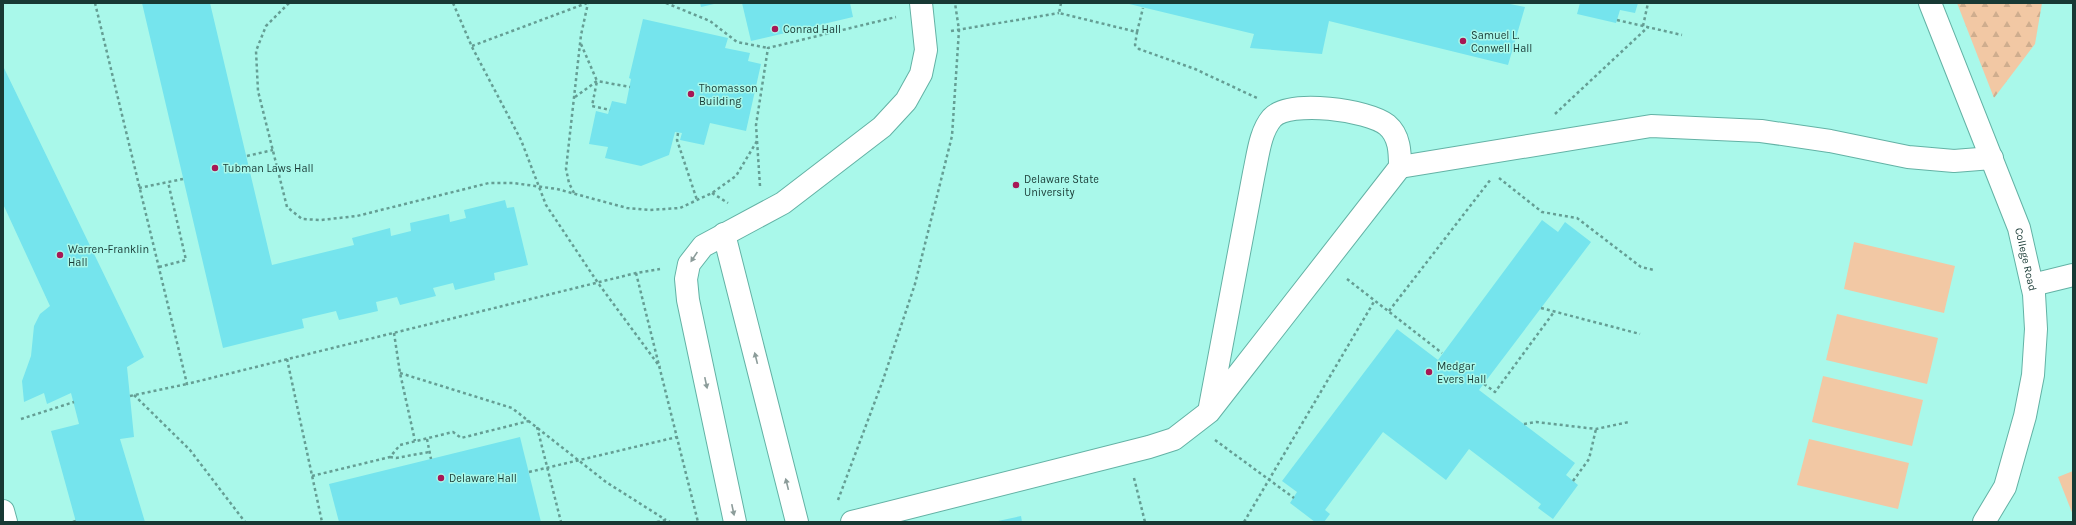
<svg xmlns="http://www.w3.org/2000/svg" width="2076" height="525" font-family="Karla,sans-serif">
<style>
.forest{fill:url(#forest-firs)}
.garden{fill:#f2c8a4}
.building{fill:#75e4ed}
.lines{fill:none;stroke-linecap:round;stroke-linejoin:round}
.minor-casing{stroke:#63b2a5;stroke-width:24}
.path{stroke:#659e94;stroke-width:2.5;stroke-dasharray:3 3;stroke-linecap:butt}
.minor{stroke:#fff;stroke-width:22}
.oneway{fill:#8c9c9a}
.poi-dot{fill:#a71755;stroke:#a9f8ea;stroke-width:1.5}
.labels{text-anchor:middle;dominant-baseline:central;stroke-width:3;stroke-linejoin:round;paint-order:stroke}
.poi-label{font-size:11px;fill:#183934;stroke:#a9f8ea;text-anchor:start}
.street-label{font-size:11px;fill:#183934;stroke:#a9f8ea}
</style>
<defs>
<pattern id="forest-firs" width="22" height="20" patternUnits="userSpaceOnUse"><rect width="22" height="20" fill="#f2c8a4"/><path d="M5 1l3.5 6h-7zM16 11l3.5 6h-7z" fill="#cfad8e"/></pattern>
</defs>
<rect width="100%" height="100%" fill="#a9f8ea"/>
<!-- forest -->
<polygon class="forest" points="1957,3 2042,3 2035,44 1994,98"/>
<!-- garden -->
<g class="garden">
<polygon points="1854,242 1955,266 1944,313 1844,289"/>
<polygon points="1837,314 1938,338 1927,384 1826,360"/>
<polygon points="1823,376 1923,400 1912,446 1812,422"/>
<polygon points="1809,439 1909,463 1898,509 1797,485"/>
<polygon points="2073,471 2073,515 2058,477"/>
</g>
<!-- building -->
<g class="building">
<polygon points="142,3 210,3 272,265 354,245 352,238 390,228 391,236 411,231 410,223 449,214 450,222 466,218 464,210 505,200 507,208 514,207 528,265 494,273 495,280 455,290 453,283 433,288 436,296 400,305 397,297 376,302 378,311 339,320 336,311 302,319 304,328 223,348"/>
<polygon points="700,3 714,3 714,4 701,7"/>
<polygon points="742,3 850,3 853,17 751,41"/>
<polygon points="1125,3 1505,3 1525,7 1508,65 1329,21 1322,54 1250,48 1254,34"/>
<polygon points="1580,3 1638,3 1635,13 1620,10 1616,23 1577,14"/>
<polygon points="643,19 728,38 725,48 750,53 748,61 761,64 746,131 710,123 704,145 680,140 682,133 675,132 669,155 641,166 605,158 608,147 589,144 596,111 608,114 612,101 626,104 631,79 629,78"/>
<polygon points="3,66 144,357 127,367 134,437 120,439 145,522 76,522 51,431 79,424 71,393 47,404 44,393 24,402 22,381 31,356 34,326 40,314 50,306 3,204"/>
<polygon points="1542,220 1558,232 1565,222 1591,242 1479,390 1575,463 1566,475 1578,485 1553,519 1538,508 1541,504 1469,449 1446,480 1383,432 1325,510 1330,514 1324,522 1315,522 1290,503 1297,492 1282,481 1397,329 1438,360"/>
<polygon points="520,437 541,522 339,522 329,484"/>
<polygon points="1021,516 1022,522 998,522 998,521"/>
</g>
<g class="lines">
<!-- minor casing -->
<g class="minor-casing">
<g id="minor">
<path id="s1" d="M1930,3L2019,228L2034,294L2036,329L2033,375L2025,416L2005,487L1984,522"/>
<polyline points="1400,167 1651,126 1761,131 1830,141 1908,157 1954,161 1992,158"/>
<polyline points="724,234 797,522"/>
<polyline points="2032,285 2073,275"/>
<polyline points="3,511 6,522"/>
<polyline points="735,522 688,300 686,279 689,264 703,246 783,203 882,127 906,101 921,74 926,50 921,3"/>
<path d="M852,522L1149,447L1174,439L1209,412L1400,167C1400,153 1400,136 1387,125C1368,110 1290,99 1272,118C1260,132 1258,155 1254,173L1209,412"/>
</g>
</g>
<!-- path -->
<g class="path">
<polyline points="95,3 187,384 636,273 660,269"/>
<polyline points="289,3 266,26 256,51 258,91 287,207 302,219 321,220 357,216 489,183 513,183 557,189 627,208 649,210 680,208 712,193 736,176 757,141"/>
<polyline points="453,3 472,47 521,140 546,205 598,283 660,367"/>
<polyline points="666,3 710,21 737,42 768,48"/>
<polyline points="1061,3 1059,13 1137,32 1135,45 1139,49 1195,69 1257,98"/>
<polyline points="1617,20 1682,35"/>
<polyline points="1643,26 1648,3"/>
<polyline points="951,31 1059,13"/>
<polyline points="1137,32 1143,8"/>
<polyline points="581,44 597,81 592,106 610,110"/>
<polyline points="472,46 587,3"/>
<polyline points="575,97 597,81 630,87"/>
<polyline points="1555,114 1648,27"/>
<polyline points="678,133 677,140 697,200"/>
<polyline points="247,156 273,150"/>
<polyline points="1499,178 1542,212 1577,218 1641,267 1654,270"/>
<polyline points="760,186 756,125 768,48 896,17"/>
<polyline points="139,188 183,179"/>
<polyline points="574,193 569,183 566,169 581,35 588,3"/>
<polyline points="712,193 728,203"/>
<polyline points="159,267 186,260 168,182"/>
<polyline points="636,273 698,522"/>
<polyline points="1347,279 1442,353"/>
<polyline points="1541,308 1640,334"/>
<polyline points="1389,311 1491,179"/>
<polyline points="394,333 400,373 415,441"/>
<polyline points="287,359 322,522"/>
<polyline points="400,373 512,408 606,482 666,520"/>
<polyline points="1484,384 1495,392 1554,312"/>
<polyline points="134,395 190,450 245,522"/>
<polyline points="130,396 187,384"/>
<polyline points="21,419 74,402"/>
<polyline points="1524,424 1536,422 1596,429 1629,422"/>
<polyline points="537,427 561,522"/>
<polyline points="427,439 431,459"/>
<polyline points="1215,440 1294,498"/>
<polyline points="390,457 396,458 429,452"/>
<polyline points="529,472 677,437"/>
<polyline points="312,476 390,457 400,445 453,432 461,438 529,421"/>
<polyline points="1134,478 1145,522"/>
<polyline points="1573,481 1589,459 1596,429"/>
<polyline points="838,500 883,380 915,284 952,136 959,30 955,3"/>
<polyline points="73,522 76,521"/>
<polyline points="657,522 666,520 670,522"/>
<polyline points="1244,522 1375,300"/>
</g>
<!-- minor -->
<use href="#minor" class="minor"/>
</g>
<!-- one-way arrows -->
<defs><path id="oneway-solid" d="M-6-.8H1V-3.2L6.5 0L1 3.2V.8H-6Z"/></defs>
<g class="oneway">
<use href="#oneway-solid" transform="translate(694 257) rotate(124)"/>
<use href="#oneway-solid" transform="translate(756 358) rotate(-104)"/>
<use href="#oneway-solid" transform="translate(706 383) rotate(78)"/>
<use href="#oneway-solid" transform="translate(787 484) rotate(-104)"/>
<use href="#oneway-solid" transform="translate(733 510) rotate(78)"/>
</g>
<!-- markers -->
<g class="poi-dot">
<circle cx="775" cy="29" r="4"/>
<circle cx="1463" cy="41" r="4"/>
<circle cx="691" cy="94" r="4"/>
<circle cx="215" cy="168" r="4"/>
<circle cx="1016" cy="185" r="4"/>
<circle cx="60" cy="255" r="4"/>
<circle cx="1429" cy="372" r="4"/>
<circle cx="441" cy="478" r="4"/>
</g>
<g class="labels">
<!-- poi labels -->
<g class="poi-label">
<text x="783" y="29">Conrad Hall</text>
<text x="1471" y="35">Samuel L.<tspan x="1471" dy="13">Conwell Hall</tspan></text>
<text x="699" y="88">Thomasson<tspan x="699" dy="13">Building</tspan></text>
<text x="223" y="168">Tubman Laws Hall</text>
<text x="1024" y="179">Delaware State<tspan x="1024" dy="13">University</tspan></text>
<text x="68" y="249">Warren-Franklin<tspan x="68" dy="13">Hall</tspan></text>
<text x="1437" y="366">Medgar<tspan x="1437" dy="13">Evers Hall</tspan></text>
<text x="449" y="478">Delaware Hall</text>
</g>
<!-- street labels -->
<g class="street-label">
<text stroke="none"><textPath href="#s1" startOffset="274">College Road</textPath></text>
</g>
</g>
<!-- border -->
<rect width="2076" height="525" fill="none" stroke="#183934" stroke-width="8"/>
</svg>
